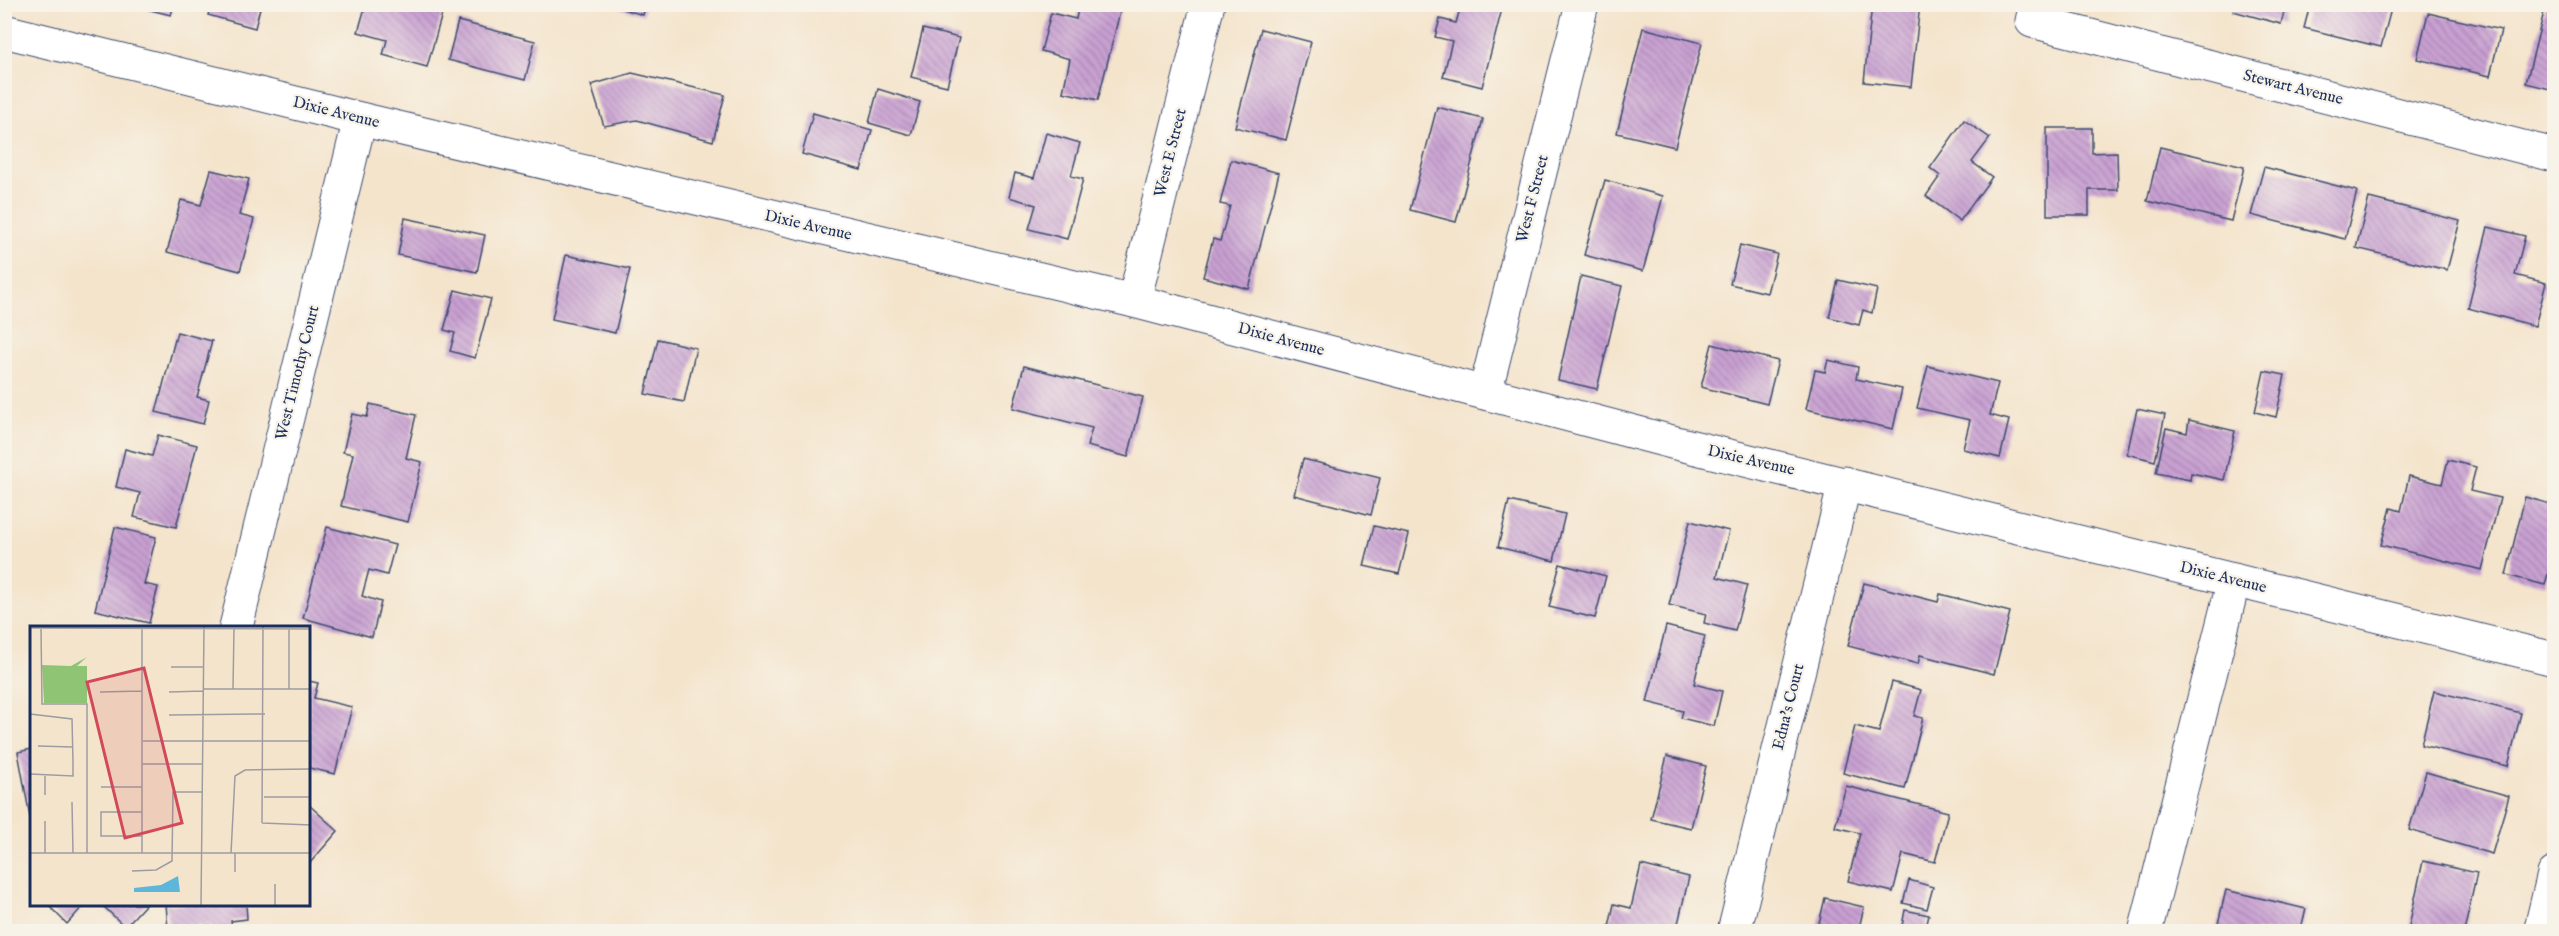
<svg xmlns="http://www.w3.org/2000/svg" width="2559" height="936" font-family="'IM FELL English',serif">
<style>
.building{fill:url(#building-back-hatch)}
.lines{fill:none;stroke-linecap:round;stroke-linejoin:round}
.minor-casing{stroke:#3c4a6e;stroke-width:35}
.minor{stroke:#fff;stroke-width:33}
.labels{text-anchor:middle;dominant-baseline:central;stroke-width:4.5;stroke-linejoin:round;paint-order:stroke}
.street-label{font-size:16px;fill:#1b2f5e;stroke:#f7f3e8}
.inset-road{fill:none;stroke:#9d9ca0;stroke-width:1.5}
.view{fill:#d1495b;fill-opacity:0.15;stroke:#d1495b;stroke-width:3}
.inset-edge{fill:none;stroke:#1b2f5e;stroke-width:3}
</style>
<defs>
<pattern id="building-back-hatch" width="6" height="6" patternUnits="userSpaceOnUse" patternTransform="scale(1.5)"><rect width="6" height="6" fill="#c9a0d2"/><path d="M-1 5l2 2M0 0l6 6M5-1l2 2" fill="none" stroke="#a283ae"/></pattern>
</defs>
<rect width="100%" height="100%" fill="#f7f3e8"/>
<filter id="ink" filterUnits="userSpaceOnUse"><feTurbulence type="fractalNoise" baseFrequency=".0167" numOctaves="2"/><feDisplacementMap in="SourceGraphic" scale="12" xChannelSelector="R" yChannelSelector="G"/><feConvolveMatrix kernelMatrix="1 2 1 2 8 2 1 2 1" color-interpolation-filters="sRGB"/></filter>
<filter id="wash" filterUnits="userSpaceOnUse"><feTurbulence type="fractalNoise" baseFrequency=".008" numOctaves="4" result="noise"/><feDisplacementMap in="SourceGraphic" scale="24" xChannelSelector="R" yChannelSelector="G"/><feGaussianBlur stdDeviation="1.35" result="paint"/><feColorMatrix in="noise" values="0 0 0 0 0 0 0 0 0 0 0 0 0 0 0 0 0 1.4 0 .05"/><feComposite in="paint" operator="in"/></filter>
<g filter="url(#wash)">
<rect width="100%" height="100%" fill="#f4e4cc"/>
<g id="blocks">
<!-- building -->
<g class="building">
<polygon points="211,4 261,4 255,28 208,15"/>
<polygon points="366,4 434,4 444,7 427,67 383,55 387,40 358,32"/>
<polygon points="607,4 646,4 643,15"/>
<polygon points="1079,4 1122,4 1098,100 1063,92 1070,59 1041,51 1051,13 1076,19"/>
<polygon points="1680,4 1703,4 1701,11"/>
<polygon points="1872,4 1920,4 1911,87 1864,82"/>
<polygon points="2235,4 2286,4 2281,24 2233,11"/>
<polygon points="2546,4 2554,4 2554,90 2526,83"/>
<polygon points="130,5 174,5 171,15"/>
<polygon points="1461,5 1503,5 1482,87 1443,77 1452,41 1435,37 1440,19 1456,23"/>
<polygon points="2310,5 2392,5 2381,47 2304,28"/>
<polygon points="2428,13 2501,30 2490,76 2417,59"/>
<polygon points="458,21 535,41 525,80 448,60"/>
<polygon points="1643,28 1702,43 1675,147 1617,133"/>
<polygon points="923,29 959,38 947,86 911,77"/>
<polygon points="1261,29 1311,42 1286,140 1235,127"/>
<polygon points="632,73 725,95 713,141 637,120 604,126 591,85"/>
<polygon points="878,89 920,102 911,135 869,123"/>
<polygon points="1437,107 1483,119 1456,222 1410,210"/>
<polygon points="813,113 872,130 861,170 802,154"/>
<polygon points="1964,120 1990,138 1972,162 1992,177 1960,221 1926,196 1940,176 1930,168"/>
<polygon points="2047,128 2092,128 2092,153 2117,152 2118,190 2089,190 2089,215 2047,215"/>
<polygon points="1046,133 1080,143 1071,176 1083,179 1067,239 1029,229 1036,205 1009,197 1015,173 1034,178"/>
<polygon points="2160,147 2244,167 2231,221 2147,201"/>
<polygon points="1231,160 1279,173 1249,289 1203,277 1213,239 1220,241 1230,206 1220,204"/>
<polygon points="2264,167 2357,191 2345,239 2251,215"/>
<polygon points="211,170 249,179 239,215 254,219 240,271 167,252 181,200 201,205"/>
<polygon points="1605,180 1663,196 1643,271 1584,255"/>
<polygon points="2369,198 2460,221 2447,270 2356,248"/>
<polygon points="405,218 485,235 477,272 398,255"/>
<polygon points="2488,227 2525,236 2515,275 2546,283 2535,326 2468,308"/>
<polygon points="1740,245 1777,254 1767,293 1730,284"/>
<polygon points="566,255 630,269 615,333 552,319"/>
<polygon points="1581,276 1622,286 1597,389 1558,380"/>
<polygon points="1838,280 1877,289 1872,313 1863,310 1859,325 1829,317"/>
<polygon points="455,290 491,299 475,358 450,351 455,333 444,330"/>
<polygon points="177,332 212,341 197,397 209,400 203,424 156,412"/>
<polygon points="658,339 696,348 684,402 645,394"/>
<polygon points="1712,344 1778,361 1767,404 1701,387"/>
<polygon points="1828,360 1858,367 1856,379 1902,389 1893,429 1806,409 1815,370 1825,372"/>
<polygon points="1024,366 1143,397 1128,457 1087,446 1092,428 1013,408"/>
<polygon points="1928,366 1998,383 1990,415 2009,420 2000,458 1963,449 1970,420 1917,408"/>
<polygon points="2264,371 2285,375 2276,417 2255,412"/>
<polygon points="370,404 416,415 406,458 422,462 408,522 341,506 353,454 343,452 352,414 367,417"/>
<polygon points="2137,409 2165,415 2155,461 2127,454"/>
<polygon points="2189,420 2235,431 2224,480 2191,473 2190,480 2156,473 2166,428 2187,433"/>
<polygon points="158,435 197,445 176,527 134,517 140,493 116,487 125,449 152,456"/>
<polygon points="1303,459 1380,478 1371,515 1294,495"/>
<polygon points="2448,460 2476,467 2470,491 2500,498 2482,570 2381,545 2391,508 2401,511 2409,476 2442,484"/>
<polygon points="2525,497 2554,505 2554,551 2545,585 2506,575"/>
<polygon points="1509,501 1565,514 1554,561 1498,547"/>
<polygon points="1690,521 1729,531 1717,577 1747,585 1735,631 1704,623 1706,614 1669,605"/>
<polygon points="1374,526 1409,534 1399,574 1364,566"/>
<polygon points="115,527 156,537 144,584 158,587 149,623 95,610"/>
<polygon points="327,527 395,545 387,575 369,570 362,596 381,602 372,637 303,618"/>
<polygon points="1560,564 1606,576 1595,618 1549,607"/>
<polygon points="1864,583 1938,602 1940,594 2010,612 1994,674 1920,655 1918,664 1848,646"/>
<polygon points="1666,626 1705,636 1694,684 1722,691 1714,726 1681,718 1683,711 1647,702"/>
<polygon points="309,681 318,683 314,698 352,707 335,774 309,768"/>
<polygon points="1892,682 1921,690 1914,716 1923,718 1905,789 1843,773 1855,726 1879,732"/>
<polygon points="2434,691 2521,713 2508,766 2421,745"/>
<polygon points="32,749 32,817 30,817 18,752"/>
<polygon points="1667,756 1706,766 1691,828 1651,819"/>
<polygon points="2426,772 2509,796 2492,854 2409,830"/>
<polygon points="1846,786 1948,812 1935,862 1903,854 1893,892 1848,881 1860,833 1835,827"/>
<polygon points="309,805 338,831 309,864"/>
<polygon points="2423,861 2477,873 2464,932 2432,932 2409,926"/>
<polygon points="1641,865 1689,877 1676,932 1608,932 1614,904 1631,908"/>
<polygon points="1909,880 1933,887 1927,909 1903,903"/>
<polygon points="2226,890 2306,909 2300,932 2216,932"/>
<polygon points="1825,898 1864,907 1858,932 1817,932"/>
<polygon points="47,904 85,904 67,924"/>
<polygon points="101,904 146,904 125,927"/>
<polygon points="166,904 246,904 247,919 231,921 232,932 212,932 211,925 168,929"/>
<polygon points="1905,910 1929,915 1925,932 1901,931"/>
</g>
</g>
</g>
<g filter="url(#ink)">
<use href="#blocks" fill-opacity="0" stroke="#3c4a6e" stroke-width="1.5"/>
<g class="lines">
<!-- minor casing -->
<g class="minor-casing">
<g id="minor">
<polyline points="2036,4 2032,21 2554,155"/>
<polyline points="4,31 360,119 1134,301 1672,442 2554,659"/>
<polyline points="1134,301 1208,4"/>
<polyline points="1485,393 1582,4"/>
<polyline points="236,627 360,119"/>
<polyline points="1734,932 1845,483"/>
<polyline points="2145,932 2234,580"/>
<polyline points="2540,932 2554,874"/>
</g>
</g>
<!-- minor -->
<use href="#minor" class="minor"/>
</g>
</g>
<g class="labels">
<!-- street labels -->
<g class="street-label">
<text transform="translate(2293 88) rotate(14)">Stewart Avenue</text>
<text transform="translate(336 113) rotate(14)">Dixie Avenue</text>
<text transform="translate(1171 153) rotate(-76)">West E Street</text>
<text transform="translate(1533 199) rotate(-76)">West F Street</text>
<text transform="translate(808 226) rotate(13)">Dixie Avenue</text>
<text transform="translate(1281 340) rotate(15)">Dixie Avenue</text>
<text transform="translate(298 373) rotate(-76)">West Timothy Court</text>
<text transform="translate(1751 461) rotate(13)">Dixie Avenue</text>
<text transform="translate(2223 578) rotate(14)">Dixie Avenue</text>
<text transform="translate(1789 707) rotate(-76)">Edna's Court</text>
</g>
</g>
<!-- overview -->
<g transform="translate(30 626)">
<rect width="280" height="280" fill="#f4e4cc"/>
<path d="M57,31L47,40H57V77H14L12,39L41,40Z" fill="#8fc475"/>
<path d="M35,49H57V75H35Z" fill="#8fc475"/>
<path d="M148,250L150,266H104V262L131,259Z" fill="#5eb6db"/>
<path class="inset-road" d="M0,2L281,3M11,2L12,78H57V227M112,2V227M259,3V63M141,41H174M174,63H281M203,63L204,2M70,66L112,65M139,66L174,65M0,88L42,93L43,136V150L0,148M139,89L235,88M113,115H281M8,120L43,121M112,138H173M15,150V169M71,161H112M234,171H281M42,176L43,227M112,186H71V210H112M232,197L233,0M232,197L281,199M0,227H281M15,227V195M201,227L205,150L215,144L281,143M102,245L126,244L142,235L143,166H173M205,246V227M171,280L174,1M245,280V258"/>
<path class="view" d="M114,42L152,197L95,212L57,56Z"/>
<rect width="280" height="280" class="inset-edge"/>
</g>
<!-- margin -->
<rect width="2559" height="936" fill="none" stroke="#f7f3e8" stroke-width="24"/>
</svg>
